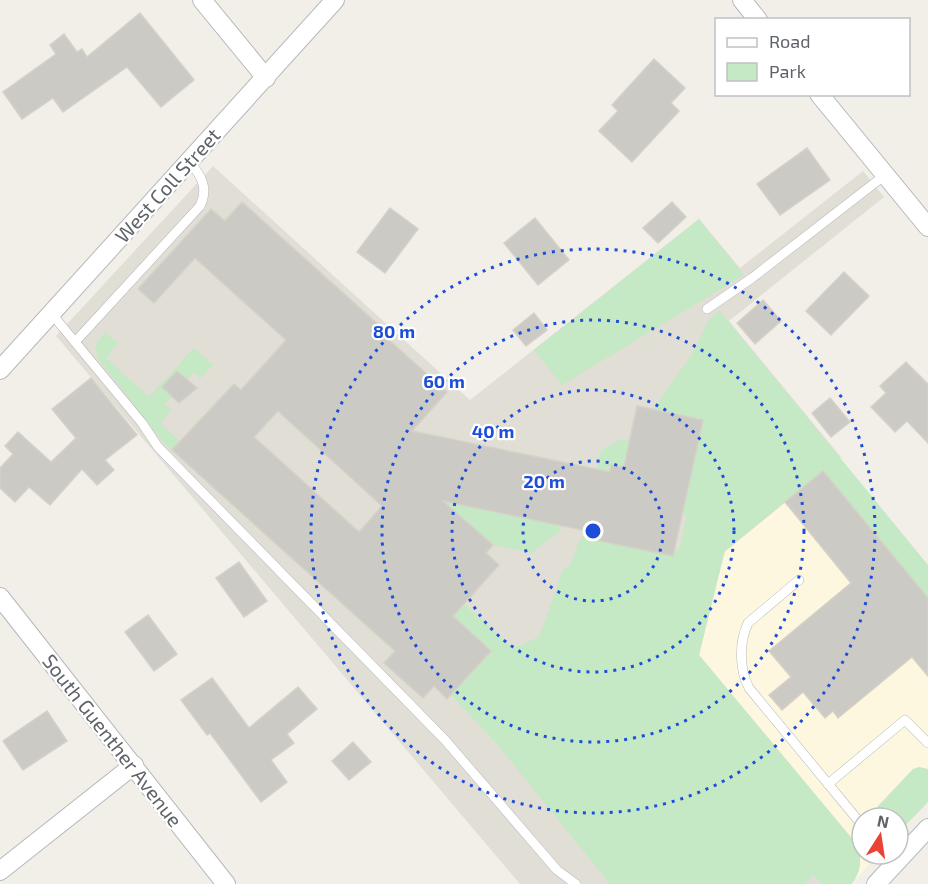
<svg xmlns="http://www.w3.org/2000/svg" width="928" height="884" font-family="'Exo 2',sans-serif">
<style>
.commercial{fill:#fef7e0}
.education{fill:#e1ded6}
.green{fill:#c5e8c5}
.building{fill:#cccac5;stroke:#d6d1c6;stroke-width:1.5;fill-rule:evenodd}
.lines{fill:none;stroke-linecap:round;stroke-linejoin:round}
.lane-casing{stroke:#b5b8bc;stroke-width:10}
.street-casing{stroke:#b5b8bc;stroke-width:20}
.lane{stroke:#fff;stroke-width:9}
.street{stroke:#fff;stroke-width:18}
.ring{fill:none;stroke:#1d4ed8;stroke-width:3;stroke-dasharray:3 6}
.labels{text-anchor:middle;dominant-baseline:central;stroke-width:4.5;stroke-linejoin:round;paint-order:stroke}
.street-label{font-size:20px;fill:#5f6368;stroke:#fff}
.centre{fill:#1d4ed8;stroke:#fff;stroke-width:3}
.ring-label{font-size:18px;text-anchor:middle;font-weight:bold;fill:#1d4ed8;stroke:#fff;stroke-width:4.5;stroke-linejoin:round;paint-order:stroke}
</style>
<rect width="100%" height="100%" fill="#f1efe8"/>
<!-- commercial -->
<polygon class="commercial" points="823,471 928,565 928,802 898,834 898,818 862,818 862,854 879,854 855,880 860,859 854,841 699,655 721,554"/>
<!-- education -->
<polygon class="education" points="213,166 470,400 699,219 740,268 863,171 884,197 729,321 841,457 722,554 699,655 854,841 860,854 860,865 851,884 520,884 56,336"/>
<!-- green -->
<g class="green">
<polygon points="699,219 744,275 562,385 534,350"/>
<path d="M719,310L928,565V598L823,471L725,551L699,655L854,841C862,855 863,872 851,884H823L813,875L805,884H610L497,744L451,695L491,651L453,617L464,604L513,648L539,637L564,567L569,568L579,541L600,518L596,540L673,556L674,549L679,550L687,515L682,514L689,481L612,465L605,496L592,493L600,451L622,439L668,449L670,442L697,447L703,420L653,409L693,353L708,321Z"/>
<polygon points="105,332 118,343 106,358 149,397 194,348 213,365 201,378 194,372 187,380 177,371 162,387 172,396 165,404 172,410 160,423 180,442 172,450 162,441 97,357 96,344"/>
<polygon points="443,501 562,526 561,530 532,553 493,545"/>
<polygon points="919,767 928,769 928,802 907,824 898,827 898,818 876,818 878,806 913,769"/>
</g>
<!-- building -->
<g class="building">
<polygon points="140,13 194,80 161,107 127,67 63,112 53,98 22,119 3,92 56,54 50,45 64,34 77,52 82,49 87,57"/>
<polygon points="654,59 685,88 671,103 679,111 632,162 599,131 618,111 612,105"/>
<polygon points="807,148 830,180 780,215 757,184"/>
<path d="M242,202L381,327L378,330L447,392L412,431L610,472L611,465L624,467L637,406L703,420L673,556L595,540L597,533L443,501L493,545L486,553L499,565L453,616L491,651L447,699L434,686L423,698L384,663L395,651L172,450L234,384L241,390L286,340L195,258L154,303L138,289L211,209L225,221ZM278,411L382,506L359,532L254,437Z"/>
<polygon points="672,202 686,217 658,243 643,228"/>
<polygon points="390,208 418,229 385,273 357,252"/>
<polygon points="535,218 569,260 538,285 504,243"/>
<polygon points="844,272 869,296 831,335 806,311"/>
<polygon points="763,300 781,321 755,344 737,323"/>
<polygon points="534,313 547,330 526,346 513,330"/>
<polygon points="906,362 928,384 928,443 907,421 895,432 871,407 886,393 880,386"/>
<polygon points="177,371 197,388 179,403 162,387"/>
<polygon points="91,378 137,435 105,460 114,470 97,485 82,469 50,505 29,487 15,502 0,488 0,468 13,454 5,446 18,432 51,462 76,438 52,409"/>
<polygon points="830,398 850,422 831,437 812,413"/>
<polygon points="823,471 928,598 928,676 912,657 838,718 833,711 825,718 803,692 782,710 769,695 791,677 769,651 851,583 785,502"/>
<polygon points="239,562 267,601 244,617 216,578"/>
<polygon points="148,615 177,654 154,671 125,632"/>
<polygon points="212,678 249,728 298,687 317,709 287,734 294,743 271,760 287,782 261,802 210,733 207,735 181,700"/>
<polygon points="47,711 67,741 23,770 3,741"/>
<polygon points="353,742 371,762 349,780 332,761"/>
</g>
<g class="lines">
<!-- lane casing -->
<g class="lane-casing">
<g id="lane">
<polyline points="707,309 752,278 885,175"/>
<polyline points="51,313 142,423 158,447 445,740 557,870 576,884"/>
<path d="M75,342L200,206C209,188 201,174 188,161"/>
<path d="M799,580L748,623C739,642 739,669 749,688L862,825"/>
<polyline points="828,784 905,720 928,743"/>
</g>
</g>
<!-- street casing -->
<g class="street-casing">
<g id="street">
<polyline points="202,0 266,78"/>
<polyline points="742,0 758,20"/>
<polyline points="819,94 928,227"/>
<polyline points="0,370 335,0"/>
<polyline points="0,597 226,884"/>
<polyline points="0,871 134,765"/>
<polyline points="876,884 928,828"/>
</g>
</g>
<!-- lane -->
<use href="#lane" class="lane"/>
<!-- street -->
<use href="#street" class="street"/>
</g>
<!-- distance rings -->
<g class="ring">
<circle cx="593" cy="531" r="70"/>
<circle cx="593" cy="531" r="141"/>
<circle cx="593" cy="531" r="211"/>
<circle cx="593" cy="531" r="282"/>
</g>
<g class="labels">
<!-- street labels -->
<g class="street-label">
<text transform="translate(167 185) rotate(-48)">West Coll Street</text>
<text transform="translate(113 740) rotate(52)">South Guenther Avenue</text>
</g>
</g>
<circle cx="593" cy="531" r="9" class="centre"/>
<g class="ring-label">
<text x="394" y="338">80 m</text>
<text x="444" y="388">60 m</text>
<text x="493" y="438">40 m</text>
<text x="544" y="488">20 m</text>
</g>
<!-- legend -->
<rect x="715" y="18" width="195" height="78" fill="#ffffff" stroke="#bfc1c3" stroke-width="1.5"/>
<rect x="727" y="38" width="30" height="9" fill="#ffffff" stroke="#bfc1c3" stroke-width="1.5"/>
<text x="769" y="48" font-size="18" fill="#5f6368">Road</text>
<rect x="727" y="63" width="30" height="18" fill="#c5e8c5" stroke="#bfc1c3" stroke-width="1.5"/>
<text x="769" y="78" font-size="18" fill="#5f6368">Park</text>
<!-- north arrow -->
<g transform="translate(880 836) rotate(12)"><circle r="28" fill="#ffffff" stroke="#bfc1c3" stroke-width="1.5"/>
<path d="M0-4.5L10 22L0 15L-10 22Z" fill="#ea4335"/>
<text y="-9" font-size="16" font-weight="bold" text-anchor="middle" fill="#5f6368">N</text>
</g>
</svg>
